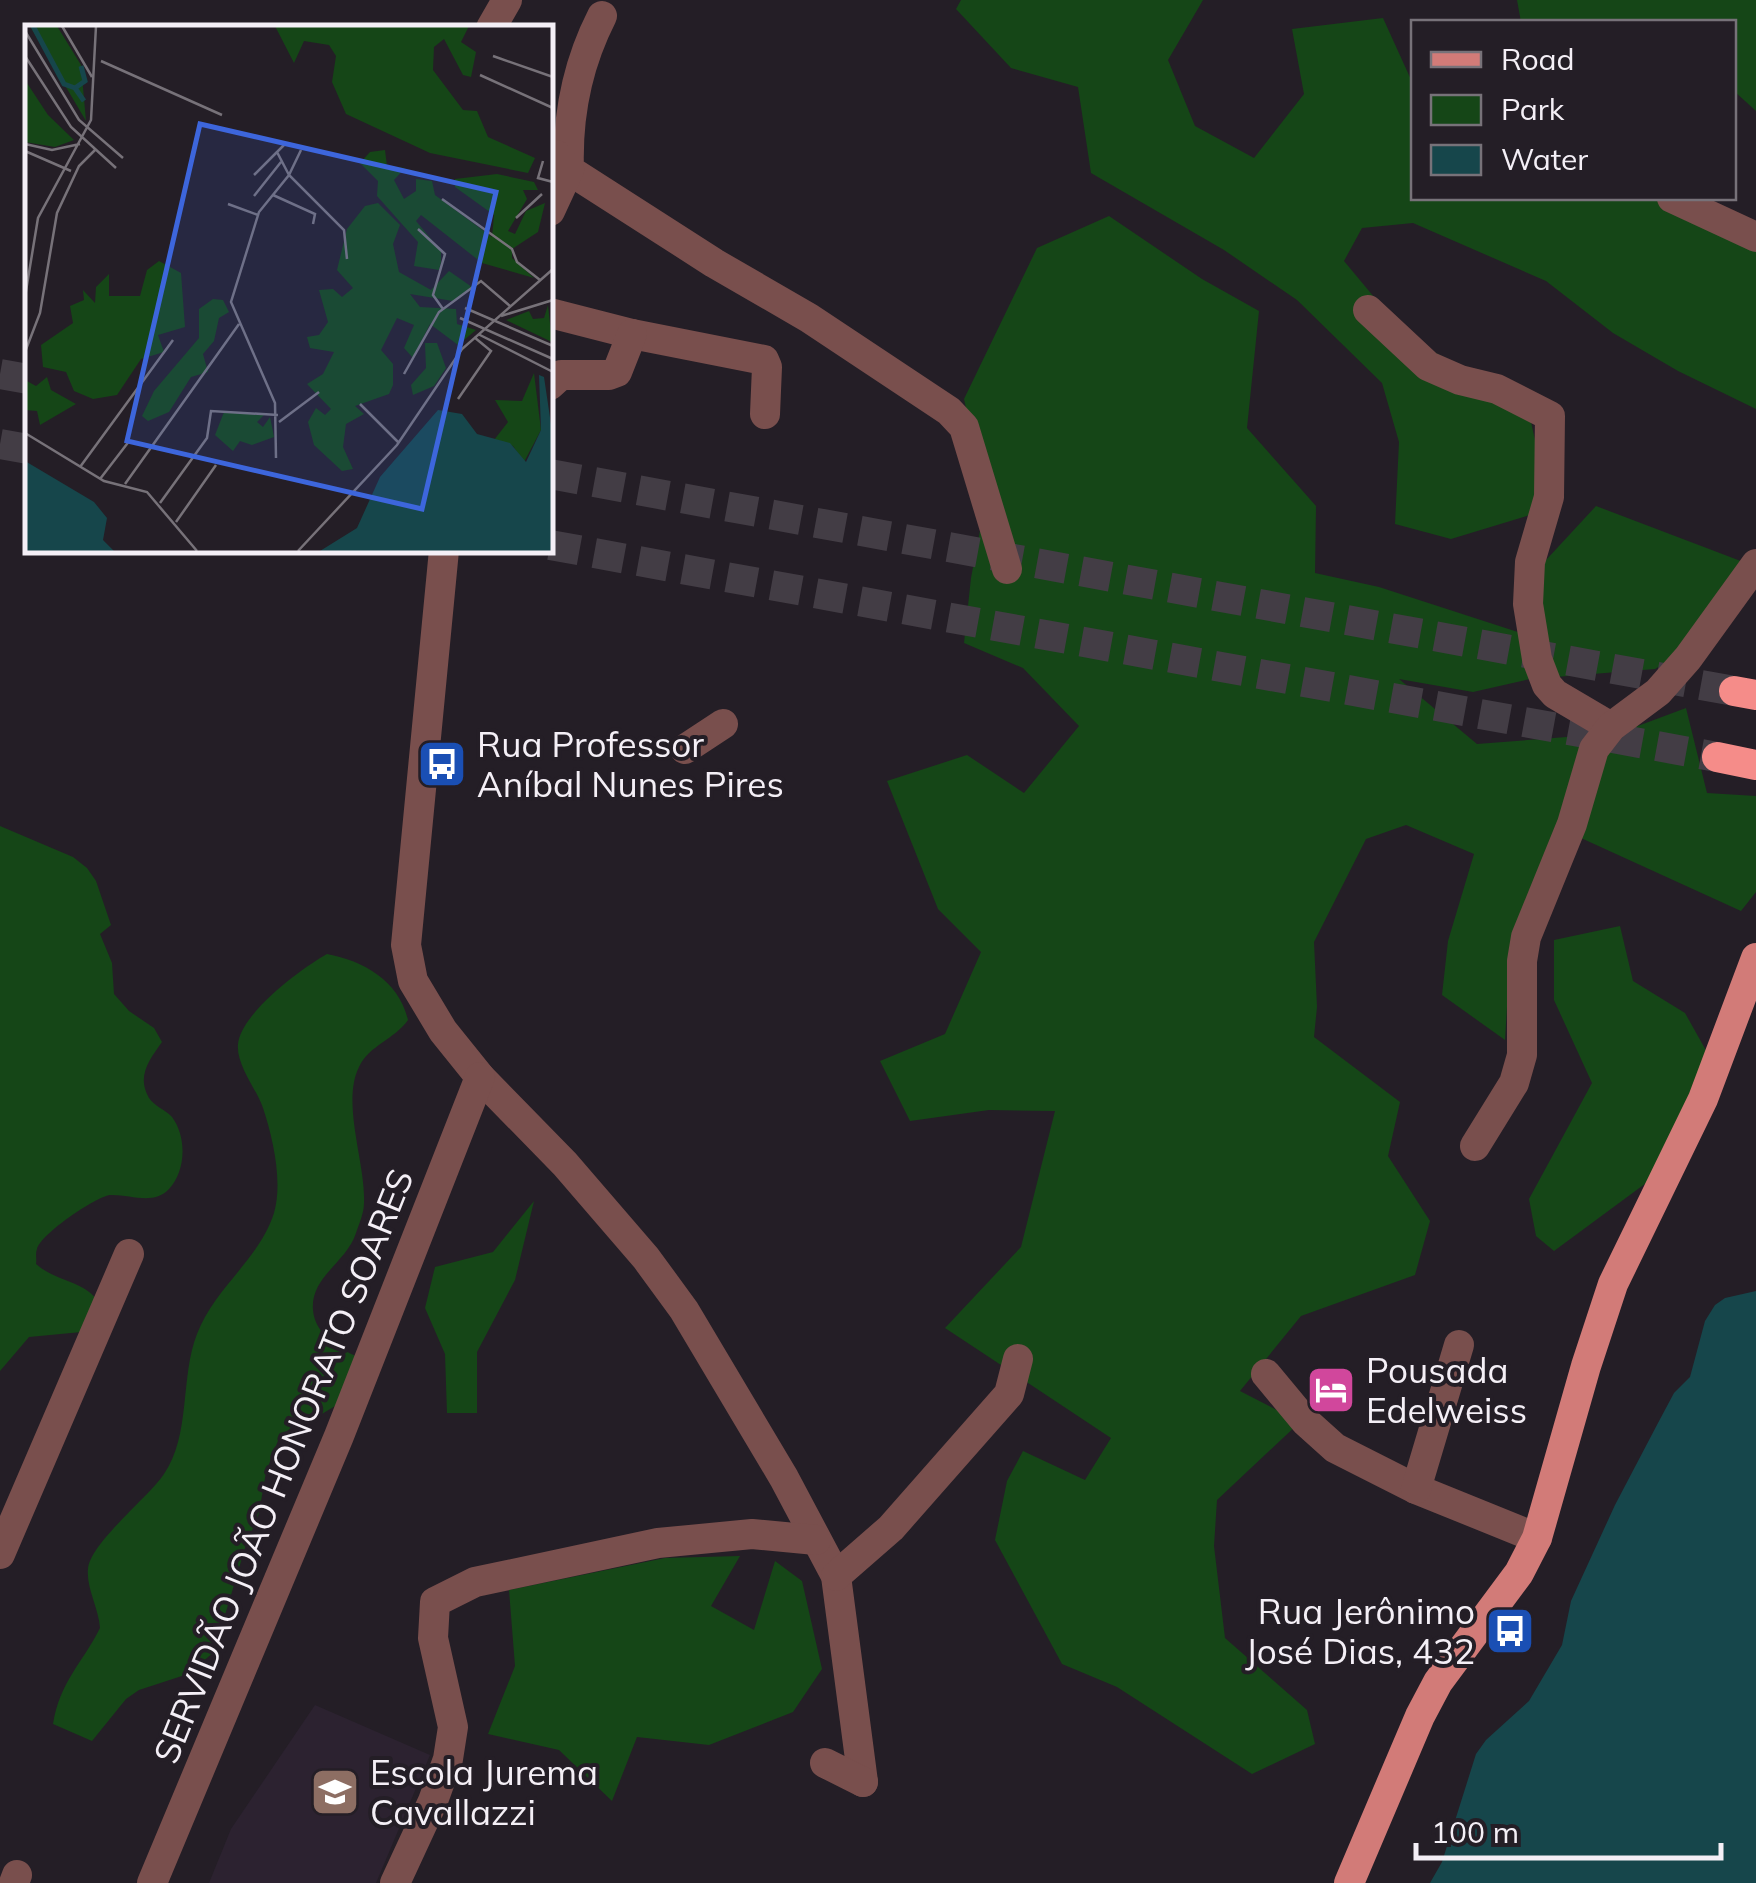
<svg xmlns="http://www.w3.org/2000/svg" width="1756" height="1883" font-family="Mulish,sans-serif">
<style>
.built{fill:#2c2230}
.green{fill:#154617}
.water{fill:#16464b}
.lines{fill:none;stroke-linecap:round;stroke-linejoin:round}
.highway-tunnel{stroke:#433d45;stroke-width:30;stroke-dasharray:30 15;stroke-linecap:butt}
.minor{stroke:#794f4d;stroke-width:30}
.major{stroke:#d27b78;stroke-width:30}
.highway{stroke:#f58c89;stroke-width:30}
.labels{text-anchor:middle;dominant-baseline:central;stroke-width:8;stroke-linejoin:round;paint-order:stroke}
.poi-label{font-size:35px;fill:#f4eff6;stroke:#241e26;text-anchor:start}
.street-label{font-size:35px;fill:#f4eff6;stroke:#241e26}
.inset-river{fill:none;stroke:#16464b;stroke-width:5}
.inset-road{fill:none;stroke:#777279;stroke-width:2.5}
.view{fill:#3d66dc;fill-opacity:0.15;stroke:#3d66dc;stroke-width:5}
.inset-edge{fill:none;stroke:#f4eff6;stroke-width:5}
</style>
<rect width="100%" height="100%" fill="#241e26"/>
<!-- built -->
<polygon class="built" points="315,1705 430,1755 376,1883 209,1883 231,1829"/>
<!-- green -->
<g class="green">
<polygon points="961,0 1203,0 1168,60 1195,126 1254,158 1304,94 1292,29 1383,18 1413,84 1414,198 1656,198 1756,240 1756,409 1678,371 1613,333 1546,281 1413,223 1362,228 1344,261 1409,339 1526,400 1540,462 1540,512 1451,539 1395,524 1399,442 1382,383 1297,300 1224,250 1091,173 1078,87 1011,68 956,9"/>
<polygon points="1517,0 1756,0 1756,111 1734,91 1734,22 1521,22"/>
<polygon points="1109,216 1202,279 1259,311 1247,428 1316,506 1315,573 1379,587 1524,634 1534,573 1596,506 1746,563 1673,658 1655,669 1530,679 1473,692 1399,679 1477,744 1619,733 1686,708 1707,793 1756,796 1756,892 1741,911 1559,828 1510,958 1505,1040 1442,995 1448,941 1474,854 1406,825 1366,839 1314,942 1317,1007 1314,1037 1400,1102 1388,1156 1430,1221 1415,1275 1301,1316 1240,1391 1300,1422 1217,1500 1214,1546 1225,1638 1307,1710 1315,1744 1252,1774 1117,1687 1062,1664 995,1540 1007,1481 1023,1451 1085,1480 1111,1438 945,1328 1021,1247 1055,1111 989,1110 910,1121 880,1061 945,1034 981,952 938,909 887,781 967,755 1024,793 1079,726 1023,668 964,643 971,578 986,499 964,399 1037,248"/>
<path d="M0,826L73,857L87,868L96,881L111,925L100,934L112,963L114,994L129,1011L154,1028L162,1042C150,1059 136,1076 149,1098C154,1106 166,1110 172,1117C187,1137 186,1171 169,1189C153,1206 130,1194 110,1195C95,1197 41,1234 37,1249C35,1254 37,1259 36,1264C58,1283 85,1280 100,1304L92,1331L29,1337L0,1371Z"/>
<polygon points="1620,926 1633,981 1685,1013 1708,1054 1661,1172 1554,1251 1536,1236 1529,1199 1592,1083 1554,1000 1554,940"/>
<path d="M327,954C364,961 399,981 408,1020C395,1039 368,1046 359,1067C341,1103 366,1164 364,1203C364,1213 359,1224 356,1233C347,1262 310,1277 313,1310C315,1334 338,1348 358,1357L352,1396L305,1424L293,1426L279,1438L266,1472L259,1513L245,1548L214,1652L188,1674L139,1690L126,1699L92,1741L53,1724C60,1681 82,1664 100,1628C99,1609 86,1588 88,1569C90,1543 148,1498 164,1474C191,1435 180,1377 197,1334C215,1287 259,1260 274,1213C283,1182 273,1138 263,1108C256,1088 236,1065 238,1044C241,1013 302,968 327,954Z"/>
<polygon points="534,1201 515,1280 477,1352 477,1413 447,1413 445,1354 425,1308 435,1267 493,1252"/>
<polygon points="740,1556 711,1606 754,1630 775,1561 802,1581 822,1669 793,1712 709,1745 637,1737 612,1801 559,1750 488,1734 515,1666 509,1590 665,1558"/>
</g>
<!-- water -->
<polygon class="water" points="1756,1291 1756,1883 1430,1883 1442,1862 1476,1754 1486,1740 1529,1701 1562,1645 1571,1601 1615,1505 1658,1423 1674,1393 1690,1377 1705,1321 1715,1305 1725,1298"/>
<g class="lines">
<!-- highway-tunnel -->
<g class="highway-tunnel">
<polyline points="0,374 28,379"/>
<polyline points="0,444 28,449"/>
<polyline points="550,474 1734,691"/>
<polyline points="550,545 1717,757"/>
</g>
<!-- minor -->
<g class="minor">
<path d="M602,16C577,65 567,115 569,170L714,263L809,318L949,411L964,427L1007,569"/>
<polyline points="491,28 507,0"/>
<polyline points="1672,198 1756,237"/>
<polyline points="550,211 569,170 556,155"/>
<polyline points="1368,310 1428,366 1460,380 1497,389 1550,416 1549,497 1530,562 1528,604 1537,659 1547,685 1555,694 1611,727"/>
<polyline points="550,313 632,334 764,360 767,367 765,414"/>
<polyline points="550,385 561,375 609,375 617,372 632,334"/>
<polyline points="444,550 406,945 413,981 443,1031 480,1077 565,1164 646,1258 684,1310 784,1478 836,1576 863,1782"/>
<polyline points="685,749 723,724"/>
<polyline points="1475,1146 1514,1083 1522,1055 1522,961 1526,937 1572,824 1594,749 1611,727 1658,692 1688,658 1756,564"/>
<polyline points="1266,1374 1305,1421 1335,1448 1416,1489 1537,1538"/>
<polyline points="1416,1489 1459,1345"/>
<polyline points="0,1554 129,1254"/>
<polyline points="836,1576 891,1528 1009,1394 1018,1359"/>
<polyline points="825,1763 863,1782"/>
<polyline points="14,1883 17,1875"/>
<polyline points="152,1883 339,1436 480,1077"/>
<polyline points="395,1883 433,1801 448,1759 453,1727 433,1638 435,1602 475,1582 658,1543 752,1534 816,1540"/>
</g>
<!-- major -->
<polyline class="major" points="1349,1883 1420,1716 1438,1682 1519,1573 1537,1538 1586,1366 1613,1284 1703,1099 1756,958"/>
<!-- highway -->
<g class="highway">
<polyline points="1734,691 1756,695"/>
<polyline points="1717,757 1756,765"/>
</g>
</g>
<!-- icons -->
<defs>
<g id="bus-square" transform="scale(2.5)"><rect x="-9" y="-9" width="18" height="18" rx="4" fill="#1a4fb4" stroke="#241e26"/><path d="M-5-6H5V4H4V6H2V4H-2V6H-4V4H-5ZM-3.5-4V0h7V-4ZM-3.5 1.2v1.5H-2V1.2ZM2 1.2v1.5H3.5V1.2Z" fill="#fff"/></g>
<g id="hotel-square" transform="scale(2.5)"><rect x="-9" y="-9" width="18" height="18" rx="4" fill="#d1479c" stroke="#241e26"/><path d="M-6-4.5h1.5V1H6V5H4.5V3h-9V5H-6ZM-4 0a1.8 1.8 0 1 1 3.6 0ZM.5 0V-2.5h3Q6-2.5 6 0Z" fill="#fff"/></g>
<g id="school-square" transform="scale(2.5)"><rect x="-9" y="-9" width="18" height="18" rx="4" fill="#8d6e63" stroke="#241e26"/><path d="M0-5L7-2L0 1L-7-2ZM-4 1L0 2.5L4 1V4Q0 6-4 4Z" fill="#fff"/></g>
</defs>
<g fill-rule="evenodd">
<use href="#bus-square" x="442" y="764"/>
<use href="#hotel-square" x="1331" y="1390"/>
<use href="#bus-square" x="1510" y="1631"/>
<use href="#school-square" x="335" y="1792"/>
</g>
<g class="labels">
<!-- poi labels -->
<g class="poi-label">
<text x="477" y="744">Rua Professor<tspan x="477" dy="40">Aníbal Nunes Pires</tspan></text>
<text x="1366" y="1370">Pousada<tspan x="1366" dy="40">Edelweiss</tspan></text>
<text x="1475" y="1611" text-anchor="end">Rua Jerônimo<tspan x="1475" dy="40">José Dias, 432</tspan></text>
<text x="370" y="1772">Escola Jurema<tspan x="370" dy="40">Cavallazzi</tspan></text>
</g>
<!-- street labels -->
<g class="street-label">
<text transform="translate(283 1466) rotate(-68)">SERVIDÃO JOÃO HONORATO SOARES</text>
</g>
</g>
<!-- overview -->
<g transform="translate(25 25)">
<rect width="528" height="528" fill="#241e26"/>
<path d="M5,1H32L56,40L61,96ZM250,1H444L436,17L451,27L446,52L438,50L419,14L409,22L408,45L438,85L452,86L463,112L510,133L503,148L405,128L321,89L307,57L311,31L304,20L279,16L269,38ZM0,55L23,90L49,115L30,122L0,117ZM360,125L362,141L380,143L369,155L379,174L391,166V154L407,156L410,170L467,212L469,190L430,162V154L472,149L509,157L513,165H498L502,174L483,206L490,209L501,186L520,178L513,207L487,224V233L509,253L457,238L396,190L391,196L416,226V237L414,245L389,241L393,217L352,171L353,156L335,138L345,127ZM353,178L375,200L368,219L374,247L406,265L424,246L447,262L428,276L385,269L395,282L431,284L432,299L451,305L433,320L405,299L388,333L379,323L389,300L372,293L356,325L368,339V360L364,369L330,381L339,389L321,399L318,422L328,444L317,446L289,420L283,397L291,383L300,390L306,384L282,359L298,349L309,327L285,323L282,312L294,310L303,297L294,265L308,264L317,272L328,263L312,245L322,204L340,181ZM134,236L156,248L160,302L133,310L139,327L116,334L92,370L68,374L49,366L41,347L18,342L16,320L48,298L45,281L59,275L58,265L70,278L71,262L84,249V271H115L122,245ZM188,274L198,275L204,287L194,293L189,316L178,329L183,347L166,352L144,387L123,396L117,391L129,366L174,313V284ZM523,280L527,317L481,295L504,286L508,294L519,293ZM400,318H412L421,343L409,361L388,370L386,360L401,343ZM509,348L516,405L499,437L488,421L469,415L483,397L470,375L497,376ZM22,352L26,365L51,379L15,400L12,386L0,385V355L11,361ZM199,387L239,390L232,397L238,402L245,392L249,412L227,420L215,416L208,426L190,410Z" fill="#154617"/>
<path d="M514,350L519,352L527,406V526H295L332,503L355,452L413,385L437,389L452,409L485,418L501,437L516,405ZM0,436L69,477L82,493L78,515L89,526H0Z" fill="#16464b"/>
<path class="inset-river" d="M8,1L39,59L50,63M56,41L60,56L50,63L59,76"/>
<path class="inset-road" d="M37,1L67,52M0,6L54,95L98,133M0,31L46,102L91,143M468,31L528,52M76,36L197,90M455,50L528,83M0,119L27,125L55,119M276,125L264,150L319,205L322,234M0,126L46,146M518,136L513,153L528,157M229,150L252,127M248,170L290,189L288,199M229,171L256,137M417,174L487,224L492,237L515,255M203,179L233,190M491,193L517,169M393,204L420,229L408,270L418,284M0,272L13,193L66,95L71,1M440,283L528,321M476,291L528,275M435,293L528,334M453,309L528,347M0,327L15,288L32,188L54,141L71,124M379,349L414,287L456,256L485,281M433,374L466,326L449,312M335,379L374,418M254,397L294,367M0,408L79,456L122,467L172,526M251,433L250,378L206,277L234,187L264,150L252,127L261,118M55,442L148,315M75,454L105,415M100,459L214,299M135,478L182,413L186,386L253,390M151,497L191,440M273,526L372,420L437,324L528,244"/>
<path class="view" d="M175,99L471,167L397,484L102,416Z"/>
<rect width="528" height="528" class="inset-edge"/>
</g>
<!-- legend -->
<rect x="1411" y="20" width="325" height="180" fill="#241e26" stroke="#777279" stroke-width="2.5"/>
<rect x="1431" y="52" width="50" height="15" fill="#d27b78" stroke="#777279" stroke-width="2.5"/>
<text x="1501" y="70" font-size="30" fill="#f4eff6">Road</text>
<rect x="1431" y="95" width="50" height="30" fill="#154617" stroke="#777279" stroke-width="2.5"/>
<text x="1501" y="120" font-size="30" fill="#f4eff6">Park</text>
<rect x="1431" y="145" width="50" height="30" fill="#16464b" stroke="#777279" stroke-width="2.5"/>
<text x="1501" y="170" font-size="30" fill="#f4eff6">Water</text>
<!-- scale -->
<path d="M1416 1843v15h305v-15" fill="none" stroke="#f4eff6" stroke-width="5"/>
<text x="1431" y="1843" font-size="30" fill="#f4eff6" stroke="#241e26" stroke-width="8" paint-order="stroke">100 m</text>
</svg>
